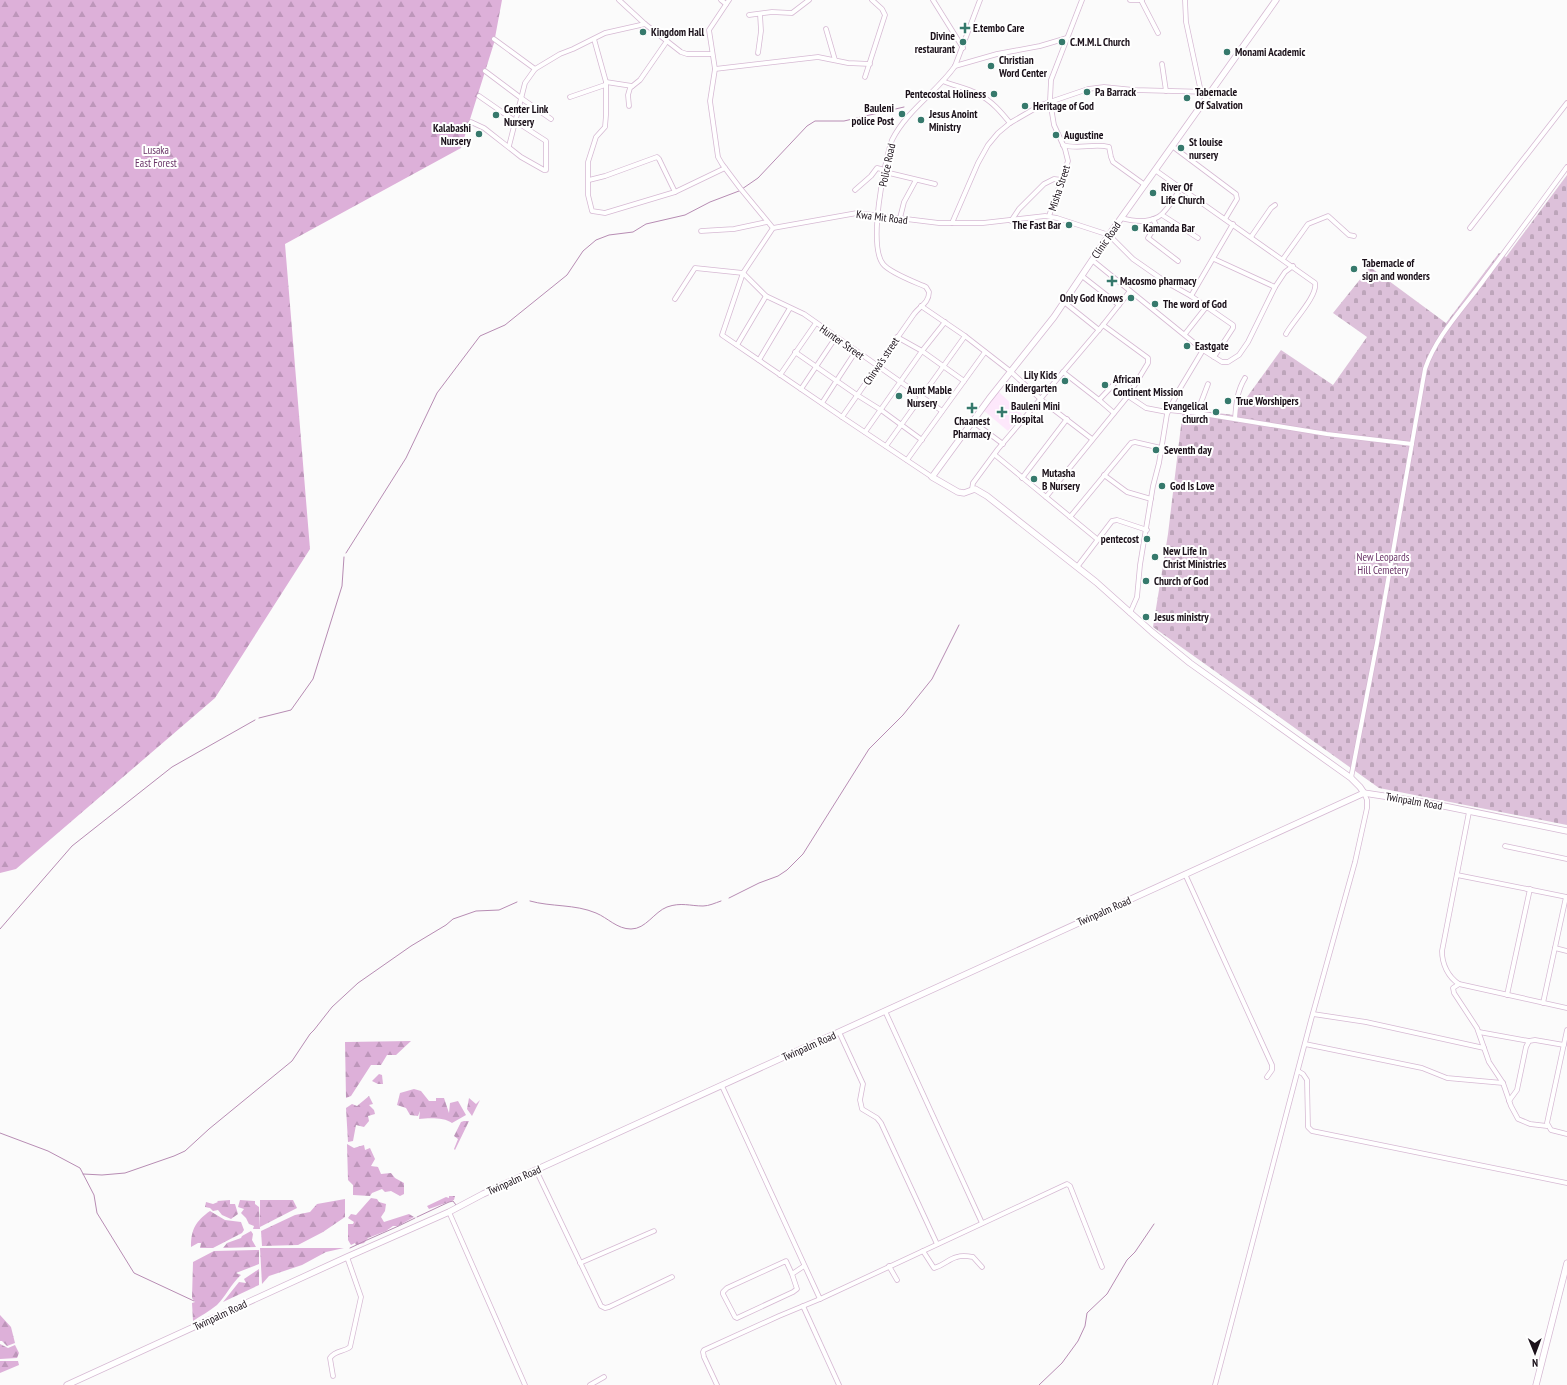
<svg xmlns="http://www.w3.org/2000/svg" width="1567" height="1385" font-family="'PT Sans Narrow',sans-serif">
<style>
.built{fill:#fde8fb}
.forest{fill:url(#forest-firs)}
.cemetery{fill:url(#cemetery-stones)}
.lines{fill:none;stroke-linecap:round;stroke-linejoin:round}
.stream{stroke:#b78cb3;stroke-width:1}
.street-casing{stroke:#d6b9d3;stroke-width:5.5}
.secondary-casing{stroke:#d6b9d3;stroke-width:7}
.street{stroke:#fff;stroke-width:4}
.secondary{stroke:#fff;stroke-width:5.5}
.poi-dot{fill:#36796c;stroke:#fff;stroke-width:1.5}
.labels{text-anchor:middle;dominant-baseline:central;stroke-width:4;stroke-linejoin:round;paint-order:stroke}
.poi-label{font-size:11px;font-weight:bold;fill:#1b111a;stroke:#fff;text-anchor:start}
.park-label{font-size:11px;fill:#6a3568;stroke:#fff}
.street-label{font-size:11px;fill:#1b111a;stroke:#fff}
</style>
<defs>
<pattern id="forest-firs" width="22" height="20" patternUnits="userSpaceOnUse"><rect width="22" height="20" fill="#ddb0d9"/><path d="M5 1l3.5 6h-7zM16 11l3.5 6h-7z" fill="#bd96ba"/></pattern>
<pattern id="cemetery-stones" width="16" height="16" patternUnits="userSpaceOnUse"><rect width="16" height="16" fill="#ddc1da"/><path d="M2 7V4a2 2 0 0 1 4 0v3zM10 15v-3a2 2 0 0 1 4 0v3z" fill="#bda5ba"/></pattern>
</defs>
<rect width="100%" height="100%" fill="#fbfbfb"/>
<!-- built -->
<polygon class="built" points="998,391 1022,414 1008,431 983,410"/>
<!-- forest -->
<g class="forest">
<polygon points="0,0 502,0 494,43 461,148 285,244 310,549 215,698 16,869 0,873"/>
<polygon points="411,1041 396,1055 387,1055 381,1065 371,1065 351,1096 346,1098 345,1042"/>
<polygon points="379,1074 382,1075 383,1084 378,1084 372,1081"/>
<path d="M414,1089L421,1091L429,1101H436V1098H444L449,1113L450,1103L458,1101L466,1115L452,1123C444,1117 428,1118 419,1119L420,1111L418,1116L410,1115L406,1108L397,1105L400,1093Z"/>
<polygon points="369,1096 373,1104 369,1105 374,1110 375,1114 368,1116 369,1121 364,1127 356,1125 353,1141 348,1142 346,1108 352,1104 357,1106"/>
<polygon points="469,1098 476,1104 480,1100 472,1116 467,1109"/>
<polygon points="464,1121 469,1121 455,1150 454,1149 458,1139 454,1136 461,1122"/>
<polygon points="347,1144 354,1148 364,1145 365,1150 370,1148 375,1159 371,1166 378,1167 381,1174 391,1173 395,1178 404,1183 404,1194 400,1196 391,1191 385,1192 382,1189 372,1193 370,1196 353,1195 353,1185 348,1180"/>
<polygon points="449,1196 455,1196 454,1200 429,1209 427,1206 446,1197 449,1198"/>
<polygon points="371,1198 377,1199 379,1202 386,1204 385,1211 381,1217 384,1222 409,1214 414,1217 398,1226 393,1226 386,1231 368,1238 364,1243 356,1245 355,1243 351,1245 348,1240 348,1224 353,1224 354,1222 348,1218 351,1214 356,1215"/>
<polygon points="345,1199 345,1217 323,1232 298,1245 262,1246 261,1231 295,1215 310,1212 317,1204"/>
<polygon points="230,1200 230,1204 235,1204 238,1214 231,1219 222,1215 218,1210 213,1211 210,1208 205,1207 206,1202 213,1204 218,1202 217,1201"/>
<polygon points="240,1200 255,1201 255,1204 259,1207 260,1229 253,1229 254,1226 249,1224 246,1218 241,1213 244,1209 238,1207"/>
<polygon points="260,1200 293,1200 297,1208 260,1227"/>
<path d="M210,1211L225,1220L241,1222L244,1230L242,1233L213,1248H200L201,1243H198L191,1247C191,1229 196,1221 210,1211Z"/>
<polygon points="251,1231 253,1234 252,1240 256,1247 223,1248 227,1243 241,1238 242,1236"/>
<polygon points="260,1248 344,1248 326,1252 302,1265 269,1276 262,1284"/>
<path d="M259,1250V1264L236,1273L241,1275C231,1284 226,1296 217,1305C210,1311 200,1316 193,1321L192,1303L195,1302L192,1298L193,1262L214,1251Z"/>
<polygon points="259,1269 259,1285 223,1302 239,1282 246,1283 244,1279"/>
<polygon points="0,1315 11,1327 15,1343 7,1346 2,1341 0,1341"/>
<polygon points="0,1344 8,1348 15,1345 19,1353 17,1358 0,1359"/>
<polygon points="0,1361 18,1361 19,1365 0,1373"/>
</g>
<!-- cemetery -->
<polygon class="cemetery" points="1567,175 1567,825 1379,788 1153,627 1168,534 1183,409 1234,415 1281,350 1333,385 1367,337 1333,313 1370,267 1446,323 1499,253 1506,257"/>
<g class="lines">
<!-- stream -->
<g class="stream">
<polyline points="742,189 758,178 807,126 815,121 844,121 904,107"/>
<polyline points="346,553 406,458 437,393 480,336 505,325 567,275 583,251 596,240 609,235 633,232 646,224 685,215 710,202 739,191"/>
<polyline points="259,718 291,710 313,679 342,586 344,557"/>
<polyline points="729,898 759,883 778,876 787,870 803,854 869,749 903,715 932,679 959,625"/>
<path d="M530,901C551,907 575,904 596,913C608,918 617,929 631,929C646,929 654,912 667,907C681,902 690,906 703,906C709,906 715,903 721,901"/>
<polyline points="0,929 72,846 172,767 255,720"/>
<polyline points="0,1133 48,1151 80,1168 94,1195 97,1213 134,1273 194,1301"/>
<polyline points="83,1174 102,1175 125,1173 174,1156 185,1151 209,1129 292,1061 310,1034 314,1030 332,1007 358,983 411,946 446,925 453,919 476,911 499,910 517,902"/>
<polyline points="417,1217 449,1202 453,1201 456,1205"/>
<path d="M350,1248C372,1237 394,1229 415,1218"/>
<polyline points="1039,1385 1062,1363 1078,1341 1085,1326 1087,1313 1107,1294 1127,1260 1135,1252 1154,1224"/>
</g>
<!-- street casing -->
<g class="street-casing">
<g id="street">
<polyline points="619,0 645,24 681,52 687,54 712,54"/>
<polyline points="721,0 726,4"/>
<polyline points="729,0 709,30 715,69 710,101 718,157 722,164 740,188 773,228"/>
<polyline points="933,0 963,48"/>
<polyline points="1130,0 1142,0"/>
<polyline points="1141,0 1158,33"/>
<polyline points="1185,0 1186,22 1201,92"/>
<polyline points="749,15 772,12 792,13 809,0"/>
<polyline points="826,29 835,60"/>
<polyline points="494,39 535,69"/>
<polyline points="594,39 606,82 606,115 605,127 596,137 588,162 588,195 592,211 605,213 675,192 725,168"/>
<polyline points="758,53 761,31 760,14"/>
<polyline points="1162,64 1166,91"/>
<polyline points="955,66 997,54 1040,46 1067,38"/>
<polyline points="715,69 818,57 848,63 870,64"/>
<polyline points="485,71 521,98 551,119"/>
<polyline points="865,77 885,15 882,9 872,0"/>
<path d="M943,81C954,86 967,88 978,94C992,101 1001,112 1010,123"/>
<polyline points="606,82 632,86"/>
<polyline points="570,97 605,85"/>
<polyline points="629,106 628,95 630,88 640,80 667,41"/>
<polyline points="471,122 484,128 521,157 544,170 546,170 546,141 515,121 479,96"/>
<path d="M1063,145C1078,150 1094,143 1109,147L1111,157L1113,162L1145,185"/>
<polyline points="509,146 525,83 535,69 560,54 573,49 605,33 645,24"/>
<polyline points="1172,146 1236,194 1237,199 1225,219"/>
<path d="M1155,170L1315,283C1318,296 1292,322 1286,334"/>
<polyline points="885,172 935,184"/>
<polyline points="589,180 605,176 657,157 659,159 675,192"/>
<polyline points="855,190 871,176 877,168 885,170"/>
<polyline points="1162,215 1198,238"/>
<polyline points="1049,216 1068,161 1065,149 1054,125 1050,101 1051,80 1082,0"/>
<polyline points="900,218 904,202 916,180"/>
<path d="M1121,218C1132,221 1147,223 1158,217C1166,213 1176,195 1181,188"/>
<polyline points="1153,219 1156,225 1148,238 1178,261"/>
<polyline points="1011,221 1019,209 1044,184 1054,179 1062,180"/>
<polyline points="952,223 978,163 988,145 998,133 1010,123 1041,105 1088,89 1104,87 1134,90 1210,92"/>
<polyline points="1470,228 1567,103"/>
<polyline points="701,231 734,229 767,222"/>
<polyline points="1251,237 1271,208 1275,205"/>
<polyline points="1214,259 1275,287"/>
<polyline points="1283,259 1308,224 1328,216 1349,235 1354,236"/>
<polyline points="1092,260 1203,350 1222,362 1228,362 1239,355 1248,342 1275,287 1285,272 1293,266"/>
<polyline points="1082,276 1119,305"/>
<polyline points="1191,296 1233,224"/>
<polyline points="675,299 695,268 743,273 766,296 804,314 942,411"/>
<polyline points="1064,302 1099,330"/>
<polyline points="921,306 965,336 1010,371 1045,403 1092,439"/>
<polyline points="1185,334 1207,306"/>
<polyline points="897,337 922,351 964,381"/>
<polyline points="737,345 766,296"/>
<polyline points="795,352 857,395 881,410 922,440"/>
<polyline points="759,360 790,308"/>
<polyline points="1063,372 1099,400 1114,413"/>
<polyline points="780,375 816,323"/>
<polyline points="801,389 836,337"/>
<polyline points="1128,396 1146,408 1167,412"/>
<polyline points="1099,400 1114,384"/>
<polyline points="822,403 856,351"/>
<polyline points="1168,410 1197,413 1327,434 1412,444"/>
<polyline points="1197,413 1208,384"/>
<path d="M842,417L914,314C920,306 929,303 929,292L926,287C915,282 890,273 883,264C868,245 884,163 892,140C907,110 937,92 955,66L980,0"/>
<path d="M1235,419C1236,404 1237,391 1245,378"/>
<polyline points="972,421 1003,444"/>
<polyline points="865,432 922,351 945,322"/>
<polyline points="886,446 965,336"/>
<polyline points="995,455 1097,539"/>
<polyline points="907,460 985,352"/>
<polyline points="1104,475 1127,492 1151,499"/>
<polyline points="932,477 842,417 722,335 743,273 773,228 857,213 939,223 983,223 1045,216 1057,218 1109,235 1133,259 1166,282 1191,296 1233,325 1233,328 1214,357"/>
<polyline points="1022,478 1067,419"/>
<polyline points="972,489 973,483 998,449 1103,325 1130,291"/>
<polyline points="1046,497 1128,396 1148,363 1148,358 1103,325"/>
<polyline points="1070,517 1131,443 1135,442 1161,448"/>
<polyline points="1077,567 1112,521 1117,520 1147,530"/>
<polyline points="1130,613 1137,597 1140,565 1153,486 1159,463 1167,414 1179,390 1203,350"/>
<path d="M1351,778L1377,643L1425,369C1436,337 1460,312 1480,285C1509,246 1538,207 1567,167"/>
<path d="M1469,812L1442,951C1442,964 1448,977 1459,984L1567,1008"/>
<polyline points="1505,846 1567,859"/>
<polyline points="1185,874 1272,1065 1272,1070 1267,1077"/>
<polyline points="1457,875 1567,897"/>
<polyline points="1555,948 1567,951"/>
<polyline points="1459,984 1453,988 1454,993 1477,1028 1489,1062 1503,1083 1511,1106 1518,1119 1530,1124 1547,1126"/>
<polyline points="1507,995 1530,889"/>
<polyline points="1543,1003 1566,897"/>
<polyline points="885,1011 982,1223"/>
<polyline points="1313,1014 1366,1022 1484,1048"/>
<polyline points="1567,1030 1547,1123 1551,1130 1567,1134"/>
<polyline points="839,1032 863,1084 860,1100 862,1109 877,1118 881,1123 937,1244"/>
<polyline points="1479,1032 1529,1041"/>
<polyline points="1305,1044 1422,1068 1447,1078 1503,1083"/>
<polyline points="1298,1071 1303,1074 1307,1080 1308,1127 1312,1131 1567,1183"/>
<polyline points="722,1086 820,1299 1067,1184 1070,1186 1102,1267"/>
<polyline points="1509,1101 1517,1090 1526,1047 1529,1041 1535,1040 1564,1045"/>
<polyline points="536,1170 601,1306 605,1308 609,1307 672,1277"/>
<polyline points="449,1212 525,1385"/>
<path d="M923,1251L934,1268C945,1265 948,1259 957,1257C962,1255 968,1256 973,1257L982,1267"/>
<polyline points="580,1263 654,1231"/>
<polyline points="889,1266 897,1280"/>
<polyline points="792,1274 797,1289 793,1292 737,1318 735,1317 723,1294 723,1292 727,1288 786,1261 792,1274 804,1266"/>
<polyline points="803,1306 839,1385"/>
<path d="M333,1376L330,1358C335,1350 344,1352 350,1347L361,1297L347,1257"/>
<polyline points="590,1385 604,1377"/>
<polyline points="717,1385 704,1357 703,1352 704,1350 779,1316 820,1299"/>
<polyline points="1215,1385 1311,1020 1355,862 1367,808 1367,800 1364,793"/>
</g>
</g>
<!-- secondary casing -->
<g class="secondary-casing">
<g id="secondary">
<polyline points="1276,0 1109,235 1054,317 989,399 932,477 958,492 964,493 975,489 987,496 1096,582 1152,632 1190,663 1351,778 1360,787 1364,793"/>
<polyline points="67,1385 347,1257 449,1212 483,1194 1364,793 1429,803 1567,831"/>
<polyline points="1536,1385 1567,1263"/>
</g>
</g>
<!-- street -->
<use href="#street" class="street"/>
<!-- secondary -->
<use href="#secondary" class="secondary"/>
</g>
<!-- markers -->
<g class="poi-dot">
<path d="M963 22h4v4h4v4h-4v4h-4v-4h-4v-4h4z"/>
<circle cx="643" cy="32" r="4"/>
<circle cx="963" cy="42" r="4"/>
<circle cx="1062" cy="42" r="4"/>
<circle cx="1227" cy="52" r="4"/>
<circle cx="991" cy="66" r="4"/>
<circle cx="1087" cy="92" r="4"/>
<circle cx="994" cy="94" r="4"/>
<circle cx="1187" cy="98" r="4"/>
<circle cx="1025" cy="106" r="4"/>
<circle cx="902" cy="114" r="4"/>
<circle cx="496" cy="115" r="4"/>
<circle cx="921" cy="120" r="4"/>
<circle cx="479" cy="134" r="4"/>
<circle cx="1056" cy="135" r="4"/>
<circle cx="1181" cy="148" r="4"/>
<circle cx="1153" cy="193" r="4"/>
<circle cx="1069" cy="225" r="4"/>
<circle cx="1135" cy="228" r="4"/>
<circle cx="1354" cy="269" r="4"/>
<path d="M1110 275h4v4h4v4h-4v4h-4v-4h-4v-4h4z"/>
<circle cx="1131" cy="298" r="4"/>
<circle cx="1155" cy="304" r="4"/>
<circle cx="1187" cy="346" r="4"/>
<circle cx="1065" cy="381" r="4"/>
<circle cx="1105" cy="385" r="4"/>
<circle cx="899" cy="396" r="4"/>
<circle cx="1228" cy="401" r="4"/>
<path d="M970 402h4v4h4v4h-4v4h-4v-4h-4v-4h4z"/>
<path d="M1000 406h4v4h4v4h-4v4h-4v-4h-4v-4h4z"/>
<circle cx="1216" cy="412" r="4"/>
<circle cx="1156" cy="450" r="4"/>
<circle cx="1034" cy="479" r="4"/>
<circle cx="1162" cy="486" r="4"/>
<circle cx="1147" cy="539" r="4"/>
<circle cx="1155" cy="557" r="4"/>
<circle cx="1146" cy="581" r="4"/>
<circle cx="1146" cy="617" r="4"/>
</g>
<g class="labels">
<!-- poi labels -->
<g class="poi-label">
<text x="973" y="28">E.tembo Care</text>
<text x="651" y="32">Kingdom Hall</text>
<text x="955" y="36" text-anchor="end">Divine<tspan x="955" dy="13">restaurant</tspan></text>
<text x="1070" y="42">C.M.M.L Church</text>
<text x="1235" y="52">Monami Academic</text>
<text x="999" y="60">Christian<tspan x="999" dy="13">Word Center</tspan></text>
<text x="1095" y="92">Pa Barrack</text>
<text x="1195" y="92">Tabernacle<tspan x="1195" dy="13">Of Salvation</tspan></text>
<text x="986" y="94" text-anchor="end">Pentecostal Holiness</text>
<text x="1033" y="106">Heritage of God</text>
<text x="894" y="108" text-anchor="end">Bauleni<tspan x="894" dy="13">police Post</tspan></text>
<text x="504" y="109">Center Link<tspan x="504" dy="13">Nursery</tspan></text>
<text x="929" y="114">Jesus Anoint<tspan x="929" dy="13">Ministry</tspan></text>
<text x="471" y="128" text-anchor="end">Kalabashi<tspan x="471" dy="13">Nursery</tspan></text>
<text x="1064" y="135">Augustine</text>
<text x="1189" y="142">St louise<tspan x="1189" dy="13">nursery</tspan></text>
<text x="1161" y="187">River Of<tspan x="1161" dy="13">Life Church</tspan></text>
<text x="1061" y="225" text-anchor="end">The Fast Bar</text>
<text x="1143" y="228">Kamanda Bar</text>
<text x="1362" y="263">Tabernacle of<tspan x="1362" dy="13">sign and wonders</tspan></text>
<text x="1120" y="281">Macosmo pharmacy</text>
<text x="1123" y="298" text-anchor="end">Only God Knows</text>
<text x="1163" y="304">The word of God</text>
<text x="1195" y="346">Eastgate</text>
<text x="1057" y="375" text-anchor="end">Lily Kids<tspan x="1057" dy="13">Kindergarten</tspan></text>
<text x="1113" y="379">African<tspan x="1113" dy="13">Continent Mission</tspan></text>
<text x="907" y="390">Aunt Mable<tspan x="907" dy="13">Nursery</tspan></text>
<text x="1236" y="401">True Worshipers</text>
<text x="1011" y="406">Bauleni Mini<tspan x="1011" dy="13">Hospital</tspan></text>
<text x="1208" y="406" text-anchor="end">Evangelical<tspan x="1208" dy="13">church</tspan></text>
<text x="972" y="421" text-anchor="middle">Chaanest<tspan x="972" dy="13">Pharmacy</tspan></text>
<text x="1164" y="450">Seventh day</text>
<text x="1042" y="473">Mutasha<tspan x="1042" dy="13">B Nursery</tspan></text>
<text x="1170" y="486">God Is Love</text>
<text x="1139" y="539" text-anchor="end">pentecost</text>
<text x="1163" y="551">New Life In<tspan x="1163" dy="13">Christ Ministries</tspan></text>
<text x="1154" y="581">Church of God</text>
<text x="1154" y="617">Jesus ministry</text>
</g>
<!-- park labels -->
<g class="park-label">
<text x="156" y="150">Lusaka<tspan x="156" dy="13">East Forest</tspan></text>
<text x="1383" y="557">New Leopards<tspan x="1383" dy="13">Hill Cemetery</tspan></text>
</g>
<!-- street labels -->
<g class="street-label">
<text transform="translate(887 165) rotate(-78)">Police Road</text>
<text transform="translate(1059 188) rotate(-72)">Misha Street</text>
<text transform="translate(882 217) rotate(7)">Kwa Mit Road</text>
<text transform="translate(1106 240) rotate(-55)">Clinic Road</text>
<text transform="translate(842 342) rotate(35)">Hunter Street</text>
<text transform="translate(881 361) rotate(-56)">Chirwa’s street</text>
<text transform="translate(1414 801) rotate(10)">Twinpalm Road</text>
<text transform="translate(1104 911) rotate(-24)">Twinpalm Road</text>
<text transform="translate(809 1046) rotate(-24)">Twinpalm Road</text>
<text transform="translate(514 1180) rotate(-24)">Twinpalm Road</text>
<text transform="translate(220 1315) rotate(-25)">Twinpalm Road</text>
</g>
</g>
<!-- north arrow -->
<g transform="translate(1535 1353) rotate(179)" stroke="#ffffff" stroke-width="3" paint-order="stroke">
<path d="M0-3L7 15L0 10L-7 15Z" fill="#1b111a"/>
<text y="-6" font-size="11" font-weight="bold" text-anchor="middle" fill="#1b111a">N</text>
</g>
</svg>
